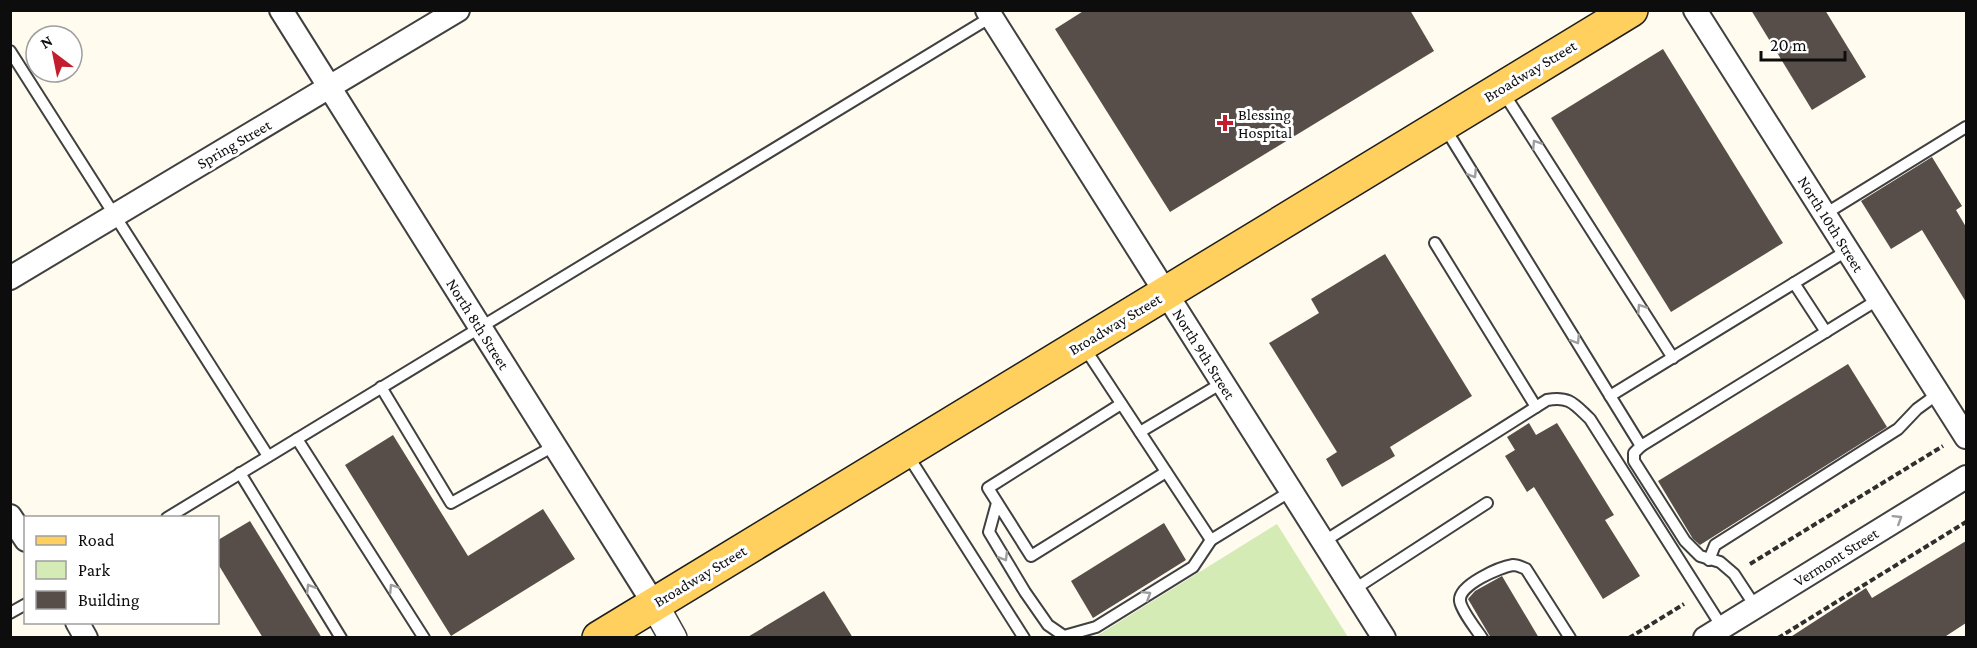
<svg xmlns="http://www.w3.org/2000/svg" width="1977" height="648" font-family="'Crimson Pro',serif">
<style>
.green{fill:#d4ebb5}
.building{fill:#574e49}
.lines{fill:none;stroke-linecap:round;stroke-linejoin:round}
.service-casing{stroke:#404040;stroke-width:14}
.minor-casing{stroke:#404040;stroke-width:26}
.tertiary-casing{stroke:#404040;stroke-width:30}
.primary-casing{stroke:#1e1e1e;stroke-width:36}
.path{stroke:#2f2f2f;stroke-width:4;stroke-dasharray:6 3;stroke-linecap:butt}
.service{stroke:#fff;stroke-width:10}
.minor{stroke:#fff;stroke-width:22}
.tertiary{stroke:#fff;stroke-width:27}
.primary{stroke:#ffd05e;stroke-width:33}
.oneway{stroke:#9e9e9e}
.poi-dot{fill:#c41e2e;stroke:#fff;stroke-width:2}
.labels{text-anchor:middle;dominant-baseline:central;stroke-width:6;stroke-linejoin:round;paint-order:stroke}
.street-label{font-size:16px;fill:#0d0d0d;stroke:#fff}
.poi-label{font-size:16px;fill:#0d0d0d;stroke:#fff;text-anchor:start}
</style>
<rect width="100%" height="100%" fill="#fffbee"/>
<!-- green -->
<polygon class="green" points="1277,524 1348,637 1095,637"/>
<!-- building -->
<g class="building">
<polygon points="1085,10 1410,10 1434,51 1170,212 1055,29"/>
<polygon points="1751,10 1825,10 1866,77 1812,110"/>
<polygon points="1663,49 1783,243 1671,312 1551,118"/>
<polygon points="1932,157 1962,206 1956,210 1966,227 1966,302 1922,230 1891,249 1861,201"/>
<polygon points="1385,254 1472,396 1390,447 1395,456 1342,487 1326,459 1337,452 1269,343 1319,313 1311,299"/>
<polygon points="1848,364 1887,427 1700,545 1693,539 1658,481"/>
<polygon points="1529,423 1536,435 1557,423 1614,515 1605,520 1640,576 1603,599 1534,487 1527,492 1505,456 1515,450 1507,437"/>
<polygon points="393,435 468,556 543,509 575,559 451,636 345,465"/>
<polygon points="250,521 322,638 263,638 218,564 218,540"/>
<polygon points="1164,523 1186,560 1093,618 1071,581"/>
<polygon points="1966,541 1966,623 1943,638 1789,638 1866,588 1872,598"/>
<polygon points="1502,576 1539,638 1491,638 1468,599 1475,591"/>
<polygon points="824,591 853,638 746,638"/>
</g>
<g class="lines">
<!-- service casing -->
<g class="service-casing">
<g id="service">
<polyline points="10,51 268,456"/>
<polyline points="1503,92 1673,358"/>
<polyline points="1445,128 1641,446 1879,299"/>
<polyline points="1825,214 1966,127"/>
<polyline points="1435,243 1536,407"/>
<polyline points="1794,283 1826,332"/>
<polyline points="1084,347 1211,540 1291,491"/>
<polyline points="381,387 451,503 554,446"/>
<polyline points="1610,396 1848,250"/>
<polyline points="1121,404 988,488 1031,556 1166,472"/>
<polyline points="1140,432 1222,383"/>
<polyline points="297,439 424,638"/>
<polyline points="1641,446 1634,453 1634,461 1685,541 1700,556 1720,562 1734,574 1755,606"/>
<polyline points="907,454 1024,638"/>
<polyline points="240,473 341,638"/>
<polyline points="997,503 989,532 1025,592 1048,625 1064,636 1096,627 1193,567 1211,540"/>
<polyline points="167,518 991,17"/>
<path d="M1323,542L1547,400C1570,396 1574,404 1590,419L1722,627"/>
<polyline points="1709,560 1715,545 1898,429 1917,409 1939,393"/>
<polyline points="1353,590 1487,503"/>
<polyline points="10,613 26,604"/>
<path d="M1482,638C1476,629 1461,610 1460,601C1458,585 1500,567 1513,565C1518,565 1521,567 1526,569L1570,638"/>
</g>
</g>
<!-- minor casing -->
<g class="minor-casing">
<g id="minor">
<polyline points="281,10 654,604"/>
<polyline points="987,10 1384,638"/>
<polyline points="1695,10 1966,437"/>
<polyline points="10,278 458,10"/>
<polyline points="10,516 26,540"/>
<polyline points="77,622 86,638"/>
<polyline points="1705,638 1966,477"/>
</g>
</g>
<!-- tertiary casing -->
<g class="tertiary-casing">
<polyline id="tertiary" points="654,604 673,638"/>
</g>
<!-- primary casing -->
<g class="primary-casing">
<polyline id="primary" points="599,638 1631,10"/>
</g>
<!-- path -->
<g class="path">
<polyline points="1750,564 1943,446"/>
<polyline points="1629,638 1684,604"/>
<polyline points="1778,638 1966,522"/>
</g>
<!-- service -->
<use href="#service" class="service"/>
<!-- minor -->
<use href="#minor" class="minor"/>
<!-- tertiary -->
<use href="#tertiary" class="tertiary"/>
<!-- primary -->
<use href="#primary" class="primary"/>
</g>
<!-- one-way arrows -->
<defs><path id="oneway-chevron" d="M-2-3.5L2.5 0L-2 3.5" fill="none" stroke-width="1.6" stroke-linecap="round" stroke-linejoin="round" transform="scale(1.5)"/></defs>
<g class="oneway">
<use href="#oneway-chevron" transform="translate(1536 144) rotate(-123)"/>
<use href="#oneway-chevron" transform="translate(1473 174) rotate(58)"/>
<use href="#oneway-chevron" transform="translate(1641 308) rotate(-123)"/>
<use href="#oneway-chevron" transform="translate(1576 340) rotate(58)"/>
<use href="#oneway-chevron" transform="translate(1898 519) rotate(-32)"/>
<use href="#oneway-chevron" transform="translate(1004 557) rotate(59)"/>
<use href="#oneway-chevron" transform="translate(310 588) rotate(-121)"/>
<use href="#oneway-chevron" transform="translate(393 588) rotate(-123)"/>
<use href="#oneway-chevron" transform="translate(1147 595) rotate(-32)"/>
</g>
<!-- markers -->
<path class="poi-dot" d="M1222 114h6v6h6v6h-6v6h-6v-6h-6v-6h6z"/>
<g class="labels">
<!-- street labels -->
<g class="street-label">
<text transform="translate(1530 71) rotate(-31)">Broadway Street</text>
<text transform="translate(234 144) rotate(-30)">Spring Street</text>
<text transform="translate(1831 224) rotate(58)">North 10th Street</text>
<text transform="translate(478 324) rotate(58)">North 8th Street</text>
<text transform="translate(1115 324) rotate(-31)">Broadway Street</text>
<text transform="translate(1204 354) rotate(58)">North 9th Street</text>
<text transform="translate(1836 557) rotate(-32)">Vermont Street</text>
<text transform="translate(700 576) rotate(-31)">Broadway Street</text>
</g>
<!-- poi labels -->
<g class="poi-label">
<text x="1238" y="114">Blessing<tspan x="1238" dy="18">Hospital</tspan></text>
</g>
</g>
<!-- border -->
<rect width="1977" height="648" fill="none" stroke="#0d0d0d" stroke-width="24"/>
<!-- legend -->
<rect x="24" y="516" width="195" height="108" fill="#ffffff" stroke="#9e9e9e" stroke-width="1.5"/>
<rect x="36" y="536" width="30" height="9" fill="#ffd05e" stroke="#9e9e9e" stroke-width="1.5"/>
<text x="78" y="546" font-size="18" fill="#0d0d0d">Road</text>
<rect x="36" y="561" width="30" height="18" fill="#d4ebb5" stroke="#9e9e9e" stroke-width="1.5"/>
<text x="78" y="576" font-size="18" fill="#0d0d0d">Park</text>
<rect x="36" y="591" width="30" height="18" fill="#574e49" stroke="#9e9e9e" stroke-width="1.5"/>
<text x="78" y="606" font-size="18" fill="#0d0d0d">Building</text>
<!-- north arrow -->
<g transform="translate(54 54) rotate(328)"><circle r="28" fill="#ffffff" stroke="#9e9e9e" stroke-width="1.5"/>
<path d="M0-4.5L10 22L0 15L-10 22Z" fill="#c41e2e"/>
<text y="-9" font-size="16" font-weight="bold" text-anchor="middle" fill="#0d0d0d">N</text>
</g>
<!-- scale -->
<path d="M1761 51v9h84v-9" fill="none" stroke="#0d0d0d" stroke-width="3"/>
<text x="1770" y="51" font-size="18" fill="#0d0d0d" stroke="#ffffff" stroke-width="4.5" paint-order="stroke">20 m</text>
</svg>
